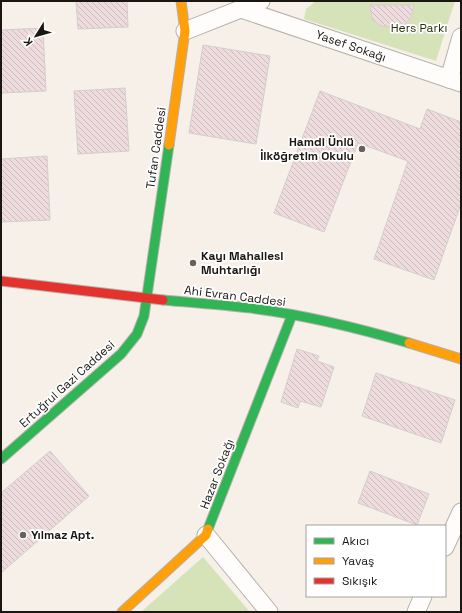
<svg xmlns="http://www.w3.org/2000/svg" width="462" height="613" font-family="'Space Grotesk',sans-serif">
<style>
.park{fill:#d6e3b8}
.building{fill:url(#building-back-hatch);stroke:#d4cecc}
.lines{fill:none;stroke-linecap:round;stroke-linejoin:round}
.street-casing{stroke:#b6b1ac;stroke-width:19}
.fast-casing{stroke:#b6b1ac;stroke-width:11}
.slow-casing{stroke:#b6b1ac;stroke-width:11}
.jam-casing{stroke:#b6b1ac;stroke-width:11}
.street{stroke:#fefdfc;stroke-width:17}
.fast{stroke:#30b455;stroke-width:9}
.slow{stroke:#ff9f0a;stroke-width:9}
.jam{stroke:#e5322d;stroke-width:9}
.poi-dot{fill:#67625d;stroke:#fff;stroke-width:1.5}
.labels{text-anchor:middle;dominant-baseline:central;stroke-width:3.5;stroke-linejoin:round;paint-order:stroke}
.park-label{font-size:12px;fill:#222f09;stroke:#fff}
.street-label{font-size:12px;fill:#1a1612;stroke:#fff}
.poi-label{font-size:12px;font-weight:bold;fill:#1a1612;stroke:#fff;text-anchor:start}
</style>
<defs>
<pattern id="building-back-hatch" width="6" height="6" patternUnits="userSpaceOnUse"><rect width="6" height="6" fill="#eddbde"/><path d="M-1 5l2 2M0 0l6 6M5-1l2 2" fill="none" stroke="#cbbbbd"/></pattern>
</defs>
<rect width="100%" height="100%" fill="#f6f0e9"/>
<!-- park -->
<g class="park">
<polygon points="316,1 455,1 436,61 304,19 306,9"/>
<polygon points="203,557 250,612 141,612"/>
</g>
<!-- building -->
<g class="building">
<polygon points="76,1 127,1 128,27 78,29"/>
<polygon points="370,5 414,5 411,18 402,27 381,26 372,19"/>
<polygon points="43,28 46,91 1,93 1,30"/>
<polygon points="203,45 270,56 256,144 189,133"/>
<polygon points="125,88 129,151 78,154 74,91"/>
<polygon points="320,91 420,129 427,109 461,122 461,204 434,280 374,259 408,161 358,143 324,232 274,213"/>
<polygon points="47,156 50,220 1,222 1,159"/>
<polygon points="297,349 319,356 317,361 334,367 321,407 300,401 298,408 281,402"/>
<polygon points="376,373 455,400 441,443 362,416"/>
<polygon points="50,451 89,496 1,573 1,493"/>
<polygon points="370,471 429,494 417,525 358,503"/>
</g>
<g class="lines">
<!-- street casing -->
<g class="street-casing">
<g id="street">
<polyline points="241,9 461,83"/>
<polyline points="185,31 261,1"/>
<polyline points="449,79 461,37"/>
<polyline points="206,535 269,612"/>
<polyline points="445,547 461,512"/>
<polyline points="416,612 423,596"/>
</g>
</g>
<!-- fast casing -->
<g class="fast-casing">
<g id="fast">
<path d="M163,300C195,303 226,305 257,309C310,316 358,328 409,343"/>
<polyline points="1,459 121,354 137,334 144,316 169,145"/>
<polyline points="208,529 292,315"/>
</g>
</g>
<!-- slow casing -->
<g class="slow-casing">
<g id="slow">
<polyline points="169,145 185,31 181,1"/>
<polyline points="409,343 461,359"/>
<polyline points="122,612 206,535 208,529"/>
</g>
</g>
<!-- jam casing -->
<g class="jam-casing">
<polyline id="jam" points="1,281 163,300"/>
</g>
<!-- street -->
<use href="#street" class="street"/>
<!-- fast -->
<use href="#fast" class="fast"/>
<!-- slow -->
<use href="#slow" class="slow"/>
<!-- jam -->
<use href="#jam" class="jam"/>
</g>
<!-- markers -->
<g class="poi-dot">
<circle cx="362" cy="149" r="4"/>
<circle cx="193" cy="263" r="4"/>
<circle cx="23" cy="535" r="4"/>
</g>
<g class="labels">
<!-- park labels -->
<g class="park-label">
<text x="419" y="28">Hers Parkı</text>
</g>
<!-- street labels -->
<g class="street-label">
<text transform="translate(351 46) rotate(19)">Yasef Sokağı</text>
<text transform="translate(156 148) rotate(-82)">Tufan Caddesi</text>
<text transform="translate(235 296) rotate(7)">Ahi Evran Caddesi</text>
<text transform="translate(67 384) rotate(-42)">Ertuğrul Gazi Caddesi</text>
<text transform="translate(217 474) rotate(-69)">Hazar Sokağı</text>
</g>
<!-- poi labels -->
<g class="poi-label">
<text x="354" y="142" text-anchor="end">Hamdi Ünlü<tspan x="354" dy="14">İlköğretim Okulu</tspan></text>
<text x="201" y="256">Kayı Mahallesi<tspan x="201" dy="14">Muhtarlığı</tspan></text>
<text x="31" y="535">Yılmaz Apt.</text>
</g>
</g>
<!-- border -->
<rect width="462" height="613" fill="none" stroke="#1a1612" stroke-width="4"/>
<!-- legend -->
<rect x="306" y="525" width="140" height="72" fill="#ffffff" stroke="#a3a2a0"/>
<rect x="314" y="538" width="20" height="6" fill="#30b455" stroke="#a3a2a0"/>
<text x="342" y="545" font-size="12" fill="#1a1612">Akıcı</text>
<rect x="314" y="558" width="20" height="6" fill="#ff9f0a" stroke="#a3a2a0"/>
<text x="342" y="565" font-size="12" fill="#1a1612">Yavaş</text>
<rect x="314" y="578" width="20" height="6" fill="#e5322d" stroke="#a3a2a0"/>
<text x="342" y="585" font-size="12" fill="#1a1612">Sıkışık</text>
<!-- north arrow -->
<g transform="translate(36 36) rotate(233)" stroke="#ffffff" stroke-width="3" paint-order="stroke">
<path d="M0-3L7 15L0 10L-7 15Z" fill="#1a1612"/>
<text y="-6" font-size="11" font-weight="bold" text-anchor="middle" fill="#1a1612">K</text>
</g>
</svg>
